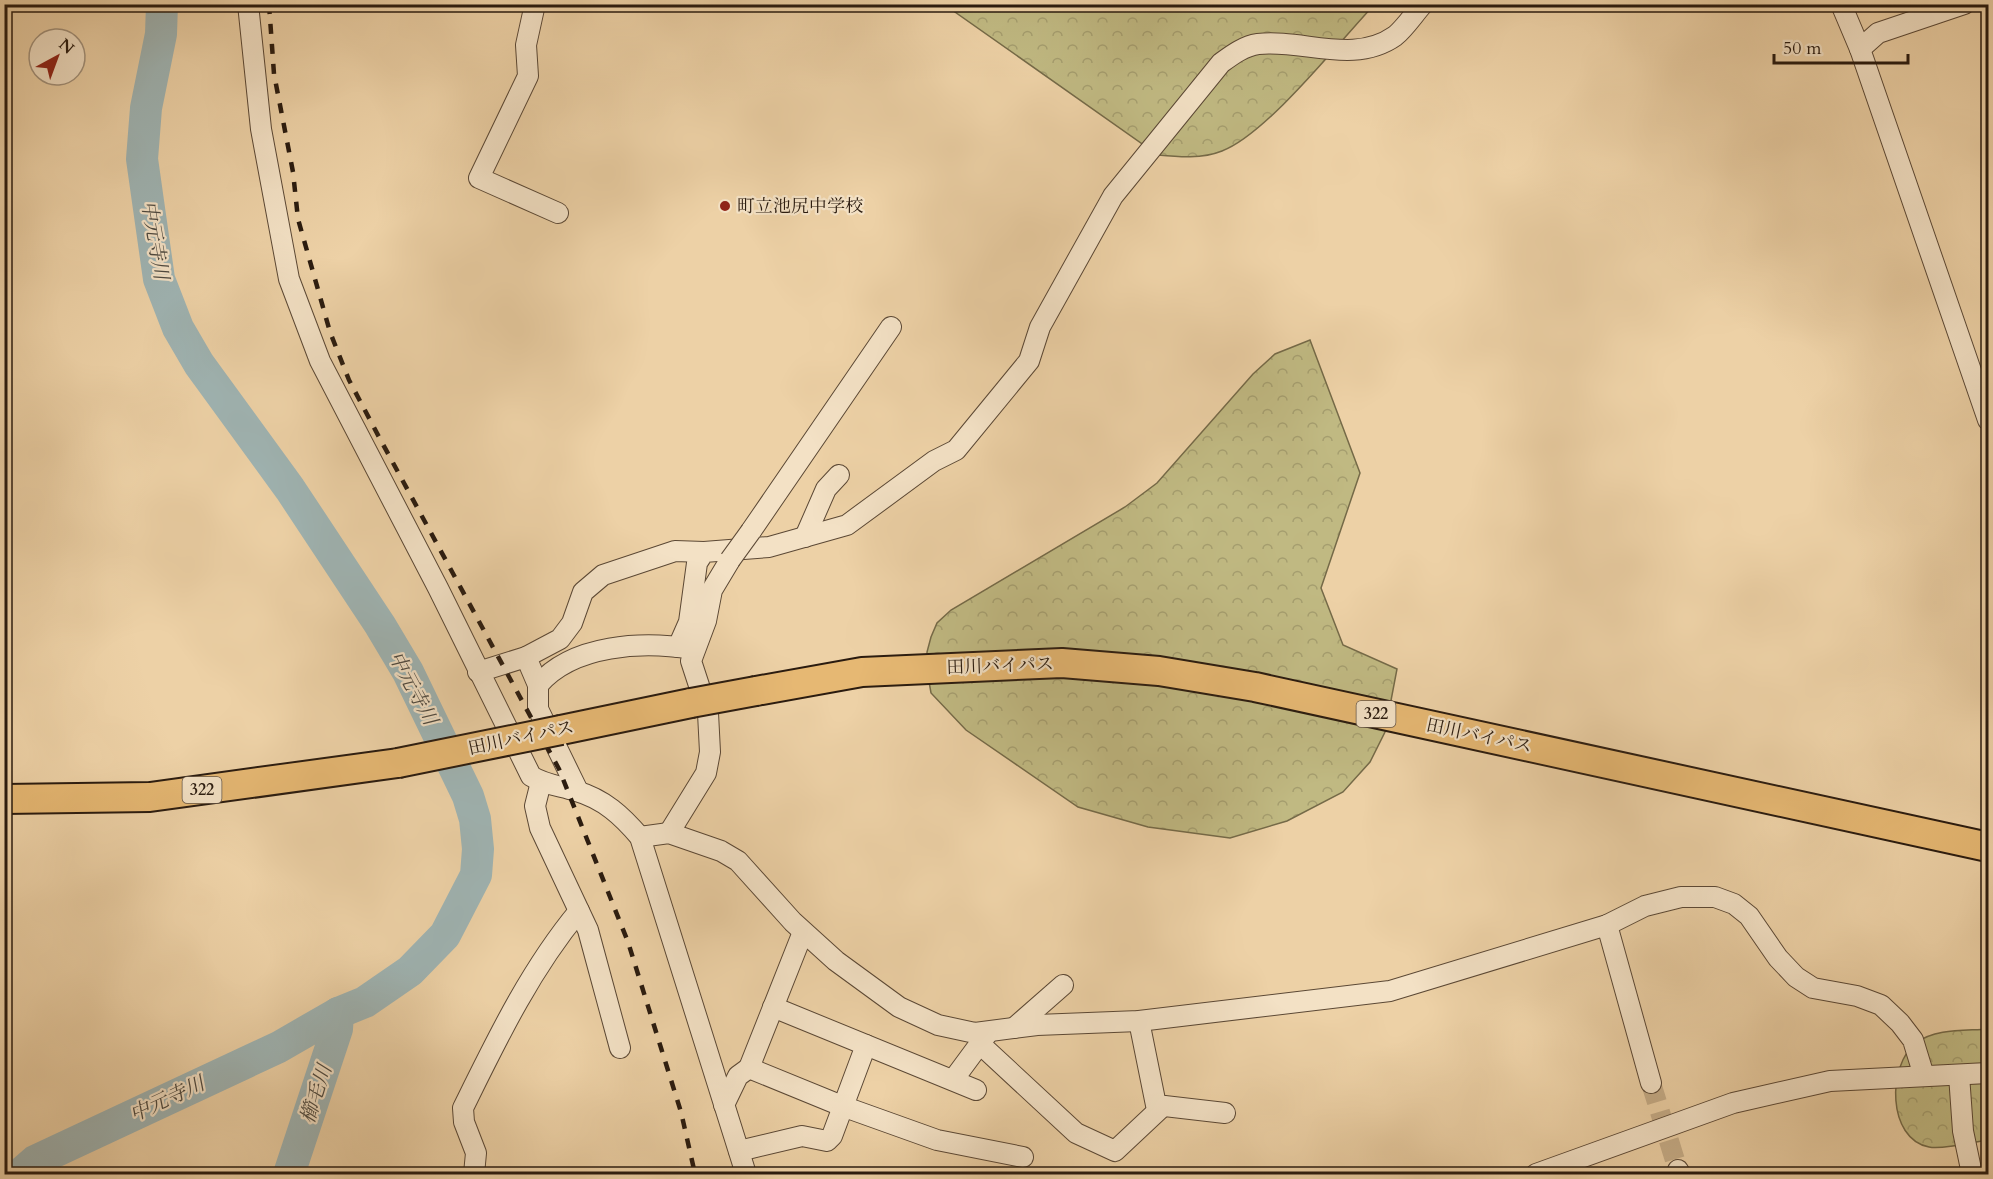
<svg xmlns="http://www.w3.org/2000/svg" width="1993" height="1179" font-family="Cardo,'Noto Serif JP',serif">
<style>
.forest{fill:url(#forest-crowns);stroke:#756a48;stroke-width:1.5}
.lines{fill:none;stroke-linecap:round;stroke-linejoin:round}
.river{stroke:#9fb4b3;stroke-width:32}
.minor-tunnel{stroke:#c6ad88;stroke-width:20;stroke-dasharray:20 10;stroke-linecap:butt}
.minor-casing{stroke:#5b4835;stroke-width:22}
.highway-casing{stroke:#2a1b0f;stroke-width:32}
.minor{stroke:#f3e1c5;stroke-width:20}
.highway{stroke:#e6b873;stroke-width:28}
.rail{stroke:#2a1b0f;stroke-width:4.5;stroke-dasharray:10 10;stroke-linecap:butt}
.minor-bridge-casing{stroke:#5b4835;stroke-width:22;stroke-linecap:butt}
.highway-bridge-casing{stroke:#2a1b0f;stroke-width:32;stroke-linecap:butt}
.minor-bridge{stroke:#f3e1c5;stroke-width:20}
.highway-bridge{stroke:#e6b873;stroke-width:28}
.poi-dot{fill:#8f2418;stroke:#f3e1c5;stroke-width:2}
.labels{text-anchor:middle;dominant-baseline:central;stroke-width:4.5;stroke-linejoin:round;paint-order:stroke}
.shield{fill:#f3e1c5;stroke:#665646;stroke-width:1.5}
.shield-label{font-size:16px;font-weight:bold;fill:#2a1b0f}
.poi-label{font-size:18px;fill:#2a1b0f;stroke:#f3e1c5;text-anchor:start}
.street-label{font-size:18px;fill:#2a1b0f;stroke:#f3e1c5}
.water-label{font-size:20px;font-style:italic;fill:#4d4940;stroke:#f3e1c5}
</style>
<defs>
<pattern id="forest-crowns" width="20" height="18" patternUnits="userSpaceOnUse" patternTransform="scale(1.5)"><rect width="20" height="18" fill="#c0b982"/><path d="M2 6a3 3 0 1 1 6 0M12 15a3 3 0 1 1 6 0" fill="none" stroke="#a59e6f"/></pattern>
</defs>
<rect width="100%" height="100%" fill="#edd1a6"/>
<filter id="stains"><feTurbulence type="fractalNoise" baseFrequency=".00333" numOctaves="4"/><feColorMatrix values="0 0 0 0 .2 0 0 0 0 .09 0 0 0 0 .02 0 0 0 .5 -.17"/></filter>
<radialGradient id="worn" r=".72"><stop offset=".6" stop-color="#630" stop-opacity="0"/><stop offset="1" stop-color="#630" stop-opacity=".3"/></radialGradient>
<!-- forest -->
<g class="forest">
<path d="M945,5H1374C1339,42 1267,134 1222,151C1202,159 1179,157 1158,155Z"/>
<polygon points="1310,340 1360,473 1321,588 1343,645 1397,669 1385,732 1370,762 1343,792 1287,821 1230,838 1148,827 1078,807 966,730 931,693 928,676 927,652 931,637 937,623 951,610 1125,507 1157,483 1253,374 1275,354"/>
<path d="M1988,1029V1140C1973,1142 1943,1150 1929,1147C1887,1139 1887,1065 1916,1043C1936,1028 1966,1031 1988,1029Z"/>
</g>
<g class="lines">
<!-- river -->
<g class="river">
<polyline points="20,1174 35,1161 279,1047 338,1013 365,1002 410,971 445,935 476,875 478,849 475,819 468,796 408,672 380,625 290,489 199,364 178,328 159,279 142,159 146,108 161,34 162,4"/>
<polyline points="289,1174 337,1029 338,1013"/>
</g>
<!-- minor-tunnel -->
<polyline class="minor-tunnel" points="1651,1083 1678,1170"/>
<!-- minor casing -->
<g class="minor-casing">
<g id="minor">
<path d="M248,4L261,129L289,279L320,361L438,588L531,776C545,785 561,786 576,791C604,799 622,816 640,837L746,1174"/>
<polyline points="535,4 526,45 528,76 479,178 558,213"/>
<polyline points="1841,4 1860,49"/>
<polyline points="1964,4 1878,33 1860,49 1988,420"/>
<polyline points="751,531 891,327"/>
<polyline points="805,537 826,489 839,475"/>
<path d="M678,647L689,622L697,563L704,552L769,547L847,525L934,461L956,450L1029,361L1040,327L1113,196L1221,63C1232,55 1244,46 1258,44C1303,39 1354,65 1395,36C1405,28 1414,14 1423,4"/>
<polyline points="478,672 526,657"/>
<polyline points="538,685 526,657 560,639 572,623 583,592 603,575 675,551 704,552"/>
<polyline points="541,782 535,806 540,828 588,930 620,1048"/>
<path d="M578,791L538,709V685C573,644 643,641 692,649"/>
<polyline points="669,833 706,773 710,752 708,713 691,661 706,621 712,590 730,560"/>
<polyline points="640,837 669,833 721,851 738,861 793,922 836,961 899,1007 938,1025 975,1033 1037,1025 1139,1021 1390,991 1607,925 1645,906 1681,897 1715,897 1734,904 1749,916 1778,958 1796,977 1813,988 1857,996 1881,1005 1900,1023 1913,1040 1924,1076"/>
<polyline points="1607,925 1651,1083"/>
<polyline points="803,932 749,1068 842,1106 937,1140 1023,1157"/>
<polyline points="773,1007 976,1090"/>
<polyline points="1139,1021 1156,1105 1225,1113"/>
<polyline points="1014,1028 1063,985"/>
<polyline points="980,1044 1076,1133 1115,1151 1163,1106"/>
<polyline points="1959,1075 1963,1131 1972,1174"/>
<polyline points="953,1080 987,1034"/>
<polyline points="724,1105 738,1076 749,1068"/>
<polyline points="739,1151 802,1136 827,1141 832,1136 866,1045"/>
<polyline points="1678,1170 1680,1174"/>
<path d="M474,1174L476,1153L464,1122L463,1108C497,1039 530,970 579,911"/>
<polyline points="1536,1174 1733,1103 1830,1081 1988,1073"/>
</g>
</g>
<!-- highway casing -->
<g class="highway-casing">
<g id="highway">
<polyline points="756,691 862,672 1062,663 1159,671 1255,687 1988,847"/>
<polyline points="561,730 691,703"/>
<polyline points="4,799 150,797 398,763"/>
</g>
</g>
<!-- minor -->
<use href="#minor" class="minor"/>
<!-- highway -->
<use href="#highway" class="highway"/>
<!-- rail -->
<polyline class="rail" points="269,4 274,74 293,172 298,219 330,332 349,380 379,437 559,769 628,942 681,1112 695,1174"/>
<!-- minor-bridge casing -->
<g class="minor-bridge-casing">
<polyline id="minor-bridge" points="730,560 751,531"/>
</g>
<!-- highway-bridge casing -->
<g class="highway-bridge-casing">
<g id="highway-bridge">
<polyline points="691,703 756,691"/>
<polyline points="398,763 561,730"/>
</g>
</g>
<!-- minor-bridge -->
<use href="#minor-bridge" class="minor-bridge"/>
<!-- highway-bridge -->
<use href="#highway-bridge" class="highway-bridge"/>
</g>
<!-- markers -->
<circle class="poi-dot" cx="725" cy="206" r="6"/>
<g class="labels">
<!-- shield labels -->
<g class="shield">
<rect x="1356.5" y="701" width="39" height="26" rx="4.5"/>
<rect x="182.5" y="777" width="39" height="26" rx="4.5"/>
</g>
<g class="shield-label">
<text x="1376" y="714">322</text>
<text x="202" y="790">322</text>
</g>
<!-- poi labels -->
<g class="poi-label">
<text x="737" y="206">町立池尻中学校</text>
</g>
<!-- street labels -->
<g class="street-label">
<text transform="translate(1000 666) rotate(-2)">田川バイパス</text>
<text transform="translate(1479 736) rotate(12)">田川バイパス</text>
<text transform="translate(521 738) rotate(-12)">田川バイパス</text>
</g>
<!-- water labels -->
<g class="water-label">
<text transform="translate(155 240) rotate(80)">中元寺川</text>
<text transform="translate(413 688) rotate(62)">中元寺川</text>
<text transform="translate(316 1094) rotate(-72)">櫛毛川</text>
<text transform="translate(167 1099) rotate(-25)">中元寺川</text>
</g>
</g>
<!-- margin -->
<rect width="1993" height="1179" fill="none" stroke="#edd1a6" stroke-width="24"/>
<rect x="6" y="6" width="1981" height="1167" fill="none" stroke="#2a1b0f" stroke-width="3"/>
<rect x="12" y="12" width="1969" height="1155" fill="none" stroke="#2a1b0f" stroke-width="1.5"/>
<!-- north arrow -->
<g transform="translate(57 57) rotate(41)"><circle r="28" fill="#f3e1c5" stroke="#a3927c" stroke-width="1.5"/>
<path d="M0-4.5L10 22L0 15L-10 22Z" fill="#8f2418"/>
<text y="-9" font-size="16" font-weight="bold" text-anchor="middle" fill="#2a1b0f">N</text>
</g>
<!-- scale -->
<path d="M1774 54v9h134v-9" fill="none" stroke="#2a1b0f" stroke-width="3"/>
<text x="1783" y="54" font-size="18" fill="#2a1b0f" stroke="#f3e1c5" stroke-width="4.5" paint-order="stroke">50 m</text>
<rect width="100%" height="100%" filter="url(#stains)"/>
<rect width="100%" height="100%" fill="url(#worn)"/>
</svg>
